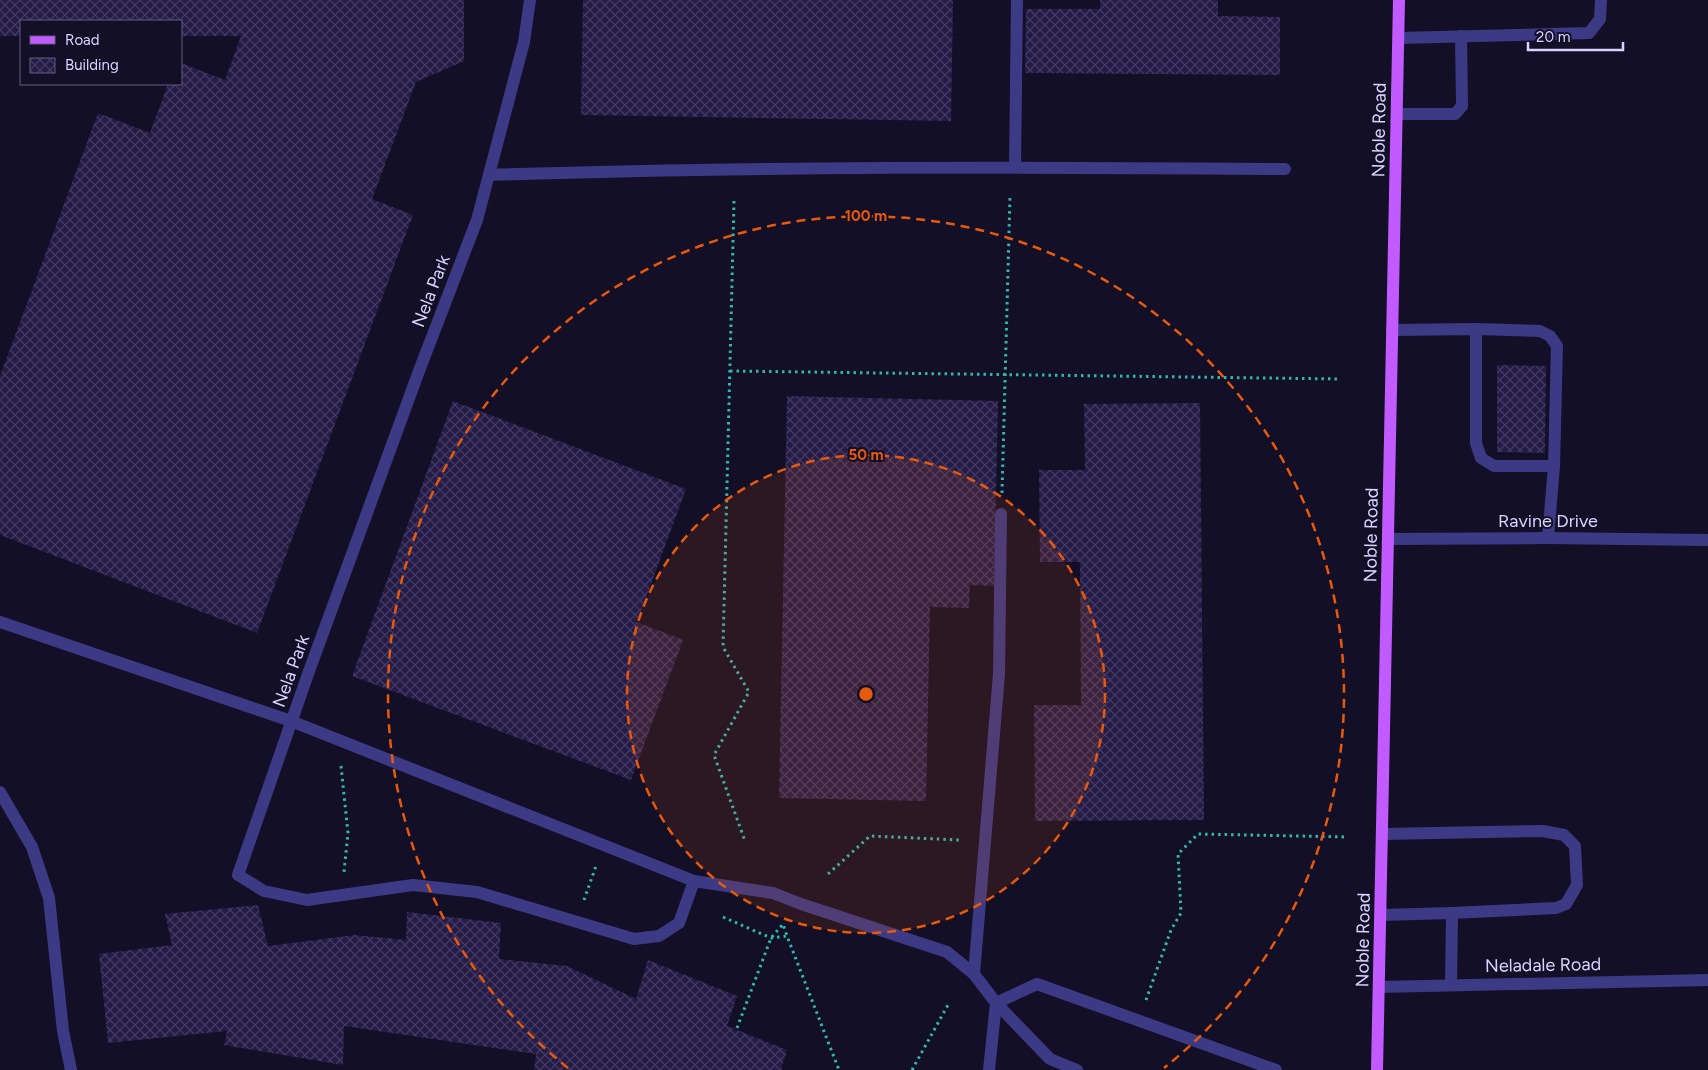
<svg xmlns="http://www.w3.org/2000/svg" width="1708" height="1070" font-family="Figtree,sans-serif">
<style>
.building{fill:url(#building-cross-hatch)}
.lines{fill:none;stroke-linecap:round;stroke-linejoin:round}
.path{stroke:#2fb8b0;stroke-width:3;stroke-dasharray:2.5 4;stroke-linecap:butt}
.minor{stroke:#3d3a85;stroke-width:12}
.major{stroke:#c25bff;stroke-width:12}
.ring{fill:none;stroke:#e8590c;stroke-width:2.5;stroke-dasharray:9 6}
.labels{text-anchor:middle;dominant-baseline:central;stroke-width:4;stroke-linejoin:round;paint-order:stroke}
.street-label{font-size:18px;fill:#d9d4ff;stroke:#130f26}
.centre{fill:#e8590c;stroke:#130f26;stroke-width:2.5}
.ring-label{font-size:15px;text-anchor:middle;font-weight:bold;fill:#e8590c;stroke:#130f26;stroke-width:4;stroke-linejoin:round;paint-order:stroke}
</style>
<defs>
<pattern id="building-cross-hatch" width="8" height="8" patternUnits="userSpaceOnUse" patternTransform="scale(1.25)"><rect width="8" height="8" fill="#241b47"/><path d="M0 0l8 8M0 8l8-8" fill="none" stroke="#433b63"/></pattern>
</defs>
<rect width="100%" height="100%" fill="#130f26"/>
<!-- building -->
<g class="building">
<polygon points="0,0 464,0 464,61 416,82 372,199 413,215 257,633 0,535 0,376 98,113 150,133 168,84 181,84 181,63 225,80 241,36 181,36 181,21 21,21 21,36 0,36"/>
<polygon points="583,0 953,0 951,121 581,115"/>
<polygon points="1100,0 1218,0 1218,16 1280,17 1280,75 1025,73 1026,9 1100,9"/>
<polygon points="1497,365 1546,366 1545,453 1497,452"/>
<polygon points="787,396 998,401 994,586 970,585 969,608 930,607 926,801 779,798"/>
<polygon points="453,401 686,489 637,622 683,640 631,780 352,676"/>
<polygon points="1200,403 1204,820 1035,821 1034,705 1081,705 1080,562 1040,562 1039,470 1085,470 1084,404"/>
<polygon points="258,905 268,946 355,935 406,940 407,912 501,923 499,959 567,966 636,999 648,960 737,996 727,1026 787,1050 781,1070 534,1070 536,1054 344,1026 343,1065 224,1045 227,1031 108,1043 99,954 172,945 165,914"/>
</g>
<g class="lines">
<!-- path -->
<g class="path">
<polyline points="734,201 723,647 749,692 714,755 745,841"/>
<polyline points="730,371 1340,379"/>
<polyline points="1002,493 1010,196"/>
<polyline points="341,766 348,833 344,872"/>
<polyline points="828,874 870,836 959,840"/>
<polyline points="584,900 596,866"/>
<polyline points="723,917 771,938 787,936 839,1070"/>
<polyline points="1146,1000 1171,930 1181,913 1178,854 1198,834 1348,837"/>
<polyline points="737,1028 771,938 783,924 787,936"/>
<polyline points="912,1070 949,1003"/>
</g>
<!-- minor -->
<g class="minor">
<polyline points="530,0 524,42 477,220 419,371 308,674 238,875 264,891 307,900 413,885 477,892 634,939 659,936 679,923 694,881"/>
<polyline points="1399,38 1589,33 1600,19 1601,0"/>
<polyline points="1397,114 1455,114 1462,106 1461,36"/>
<polyline points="1015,167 1017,0"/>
<path d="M489,175C754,166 1019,167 1285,169"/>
<polyline points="1392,330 1476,329 1540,331 1550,336 1557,346 1554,466 1494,466 1481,458 1476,443 1476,329"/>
<polyline points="1548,538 1554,466"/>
<polyline points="1388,539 1548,538 1708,540"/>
<polyline points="0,622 291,721 694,881 773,893 801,904 947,952 974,974 996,1003 989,1070"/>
<polyline points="0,792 32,847 49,898 63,1031 71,1070"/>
<polyline points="1382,834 1543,831 1564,835 1575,846 1577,885 1566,904 1556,908 1452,913 1451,985"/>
<polyline points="1381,915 1452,913"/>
<polyline points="974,974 999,674 1001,514"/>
<polyline points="1379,987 1708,980"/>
<polyline points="1077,1070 1050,1059 996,1003 1037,984 1276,1070"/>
</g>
<!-- major -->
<polyline class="major" points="1377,1070 1399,0"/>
</g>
<!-- distance rings -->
<circle cx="866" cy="694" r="239" fill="#e8590c" fill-opacity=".12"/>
<g class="ring">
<circle cx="866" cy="694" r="239"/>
<path d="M568 1068A478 478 0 1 1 1164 1068"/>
</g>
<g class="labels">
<!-- street labels -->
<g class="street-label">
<text transform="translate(1379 130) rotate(-89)">Noble Road</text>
<text transform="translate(431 291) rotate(-69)">Nela Park</text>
<text x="1548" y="521">Ravine Drive</text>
<text transform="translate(1371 535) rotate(-89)">Noble Road</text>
<text transform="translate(291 671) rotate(-70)">Nela Park</text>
<text transform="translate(1363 940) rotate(-89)">Noble Road</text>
<text transform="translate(1543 965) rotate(-1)">Neladale Road</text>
</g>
</g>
<circle cx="866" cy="694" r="8" class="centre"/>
<g class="ring-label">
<text x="866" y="221">100 m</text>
<text x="866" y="460">50 m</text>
</g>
<!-- legend -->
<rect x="20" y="20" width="162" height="65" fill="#130f26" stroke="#625e7d"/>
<rect x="30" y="36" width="25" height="8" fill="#c25bff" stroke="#625e7d"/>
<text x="65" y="45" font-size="15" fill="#d9d4ff">Road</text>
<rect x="30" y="58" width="25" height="15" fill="url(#building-cross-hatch)" stroke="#625e7d"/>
<text x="65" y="70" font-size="15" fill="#d9d4ff">Building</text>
<!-- scale -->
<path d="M1528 42v8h95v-8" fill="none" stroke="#d9d4ff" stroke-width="2.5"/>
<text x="1536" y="42" font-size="15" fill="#d9d4ff" stroke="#130f26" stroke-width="4" paint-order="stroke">20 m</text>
</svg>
